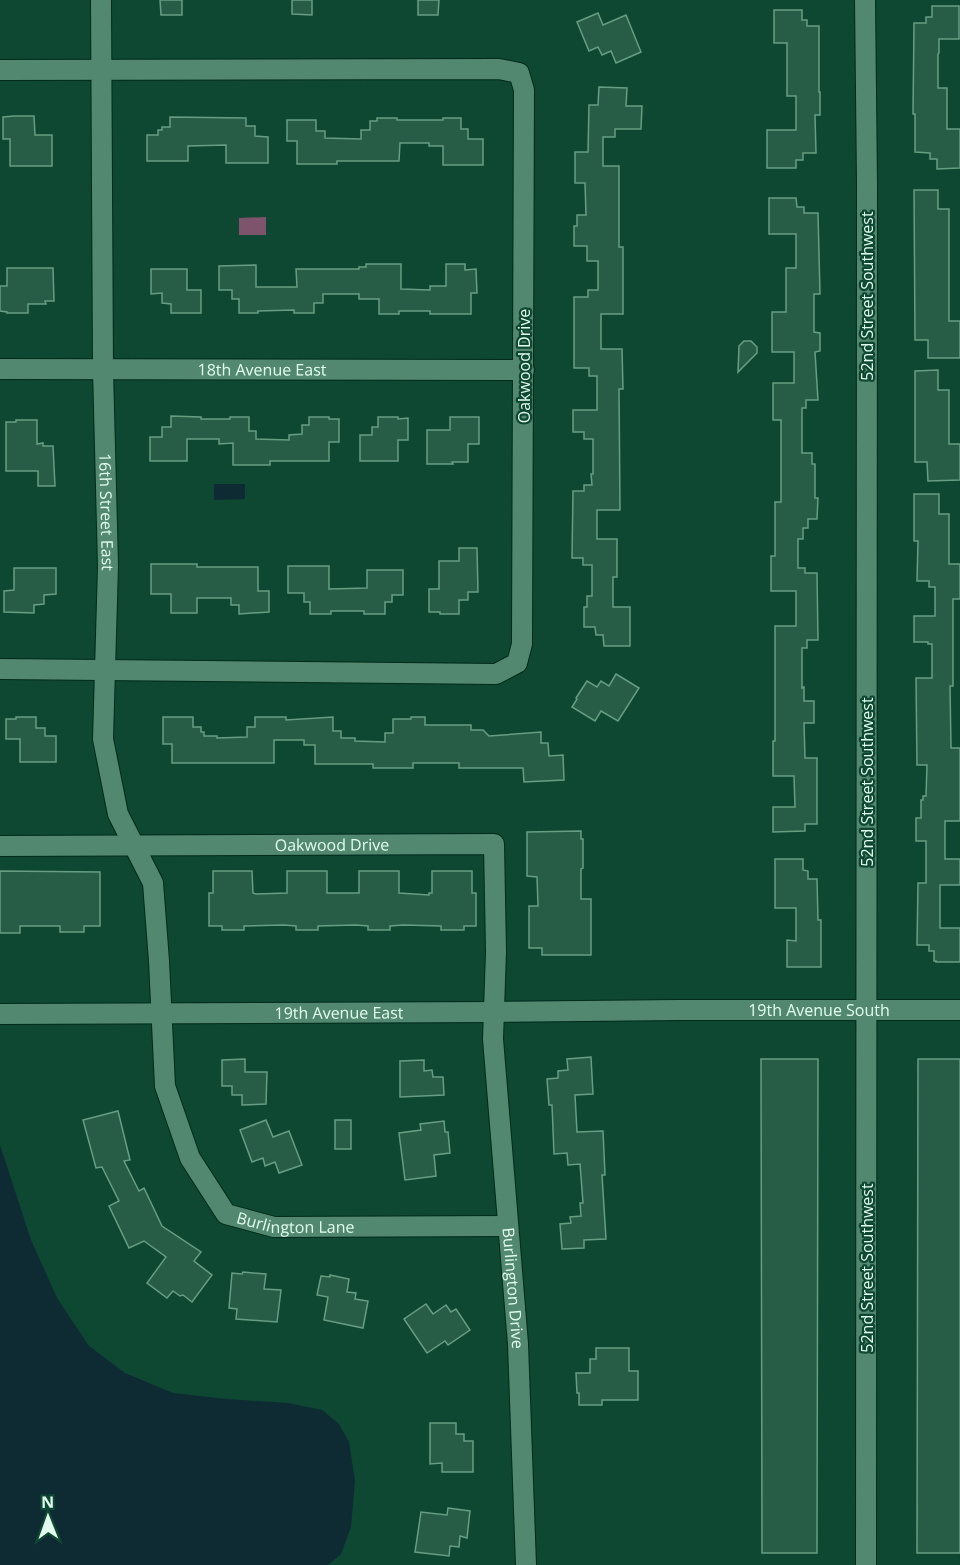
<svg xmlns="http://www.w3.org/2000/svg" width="960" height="1565" font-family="'Open Sans',sans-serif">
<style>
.green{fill:#7e546d}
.water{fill:#0e2b34}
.building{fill:#275d46;stroke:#679d83;stroke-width:1.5}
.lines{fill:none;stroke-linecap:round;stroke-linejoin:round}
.minor-casing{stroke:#002b1b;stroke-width:22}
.minor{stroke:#52886f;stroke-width:20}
.labels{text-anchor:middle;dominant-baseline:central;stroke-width:4.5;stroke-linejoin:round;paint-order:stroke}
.street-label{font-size:16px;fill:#e1fcee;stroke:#0e4732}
</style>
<rect width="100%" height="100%" fill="#0e4732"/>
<!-- green -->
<polygon class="green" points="266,217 266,235 239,235 239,218"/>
<!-- water -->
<g class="water">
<polygon points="245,484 245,499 214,500 214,484"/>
<polygon points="0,1145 31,1240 57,1298 89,1346 125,1373 173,1393 227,1399 288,1403 322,1410 339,1424 349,1442 355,1481 351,1527 341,1554 328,1565 0,1565"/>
</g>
<!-- building -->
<g class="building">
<polygon points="160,0 182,0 182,15 161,15"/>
<polygon points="292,0 312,0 312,15 292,14"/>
<polygon points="418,0 439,0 438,15 418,15"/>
<polygon points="932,6 959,6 959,39 939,39 939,53 938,54 938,88 947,88 947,129 960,129 960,168 937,169 937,159 930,159 930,153 915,152 915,114 913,114 914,23 926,23 926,17 932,17"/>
<polygon points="774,10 802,10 802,20 807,20 807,26 819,26 819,92 820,92 820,115 815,115 816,153 803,153 803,160 796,160 796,168 767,168 767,130 796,130 796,96 787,96 787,43 774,43"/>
<polygon points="598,13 603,25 626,15 641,52 616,63 611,51 602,55 598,47 589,51 577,22"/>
<polygon points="599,87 627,88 626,106 642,106 641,129 615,129 615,137 603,137 603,166 619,166 619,247 623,247 623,314 601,314 601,349 622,349 623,389 619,389 620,510 597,510 597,539 617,539 617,577 613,577 613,607 630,607 630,646 604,646 603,635 596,635 595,627 584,627 584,607 587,607 587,596 592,596 592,565 583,565 583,558 572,558 573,491 584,491 584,485 592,485 591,474 593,474 593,439 584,439 584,432 573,432 573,410 597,410 597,376 589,376 589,368 574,368 574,297 588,297 588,290 598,290 598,261 587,261 587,246 574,246 574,226 577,226 577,215 586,215 585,183 575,183 575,152 588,152 589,105 598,105"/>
<polygon points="14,116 34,116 35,135 52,135 52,166 10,166 10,139 3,139 3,117"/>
<polygon points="170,117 246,118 246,126 255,126 255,136 268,137 268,163 226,163 226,145 188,146 188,161 147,161 147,135 158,135 158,130 162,130 162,127 170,127"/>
<polygon points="377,118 397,118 397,120 443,120 443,118 461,118 461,129 468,129 468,139 483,139 483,165 443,165 443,146 429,146 429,143 400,143 399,161 337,161 337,164 297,164 297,141 287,141 287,120 316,120 316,131 325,131 325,138 361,139 361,130 370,130 370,121 377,121"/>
<polygon points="914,190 938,190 938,209 949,209 949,321 960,321 960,358 928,358 928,340 915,340"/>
<polygon points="769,198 796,198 797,207 804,207 804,213 818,213 820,294 814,294 814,332 820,333 820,351 815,352 818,400 806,400 806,408 802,408 802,453 812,453 812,464 815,464 815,498 818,498 817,519 808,519 808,528 803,528 803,539 798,539 798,568 805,568 805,573 817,573 818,640 807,640 807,648 802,648 802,688 804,687 804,701 814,701 814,723 804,723 805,758 817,758 817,824 805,824 805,831 773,832 773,807 795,807 794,776 773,776 773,741 775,741 775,626 796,626 796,591 771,591 771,556 775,556 775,502 781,502 781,420 773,420 773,383 794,383 794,352 772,352 772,312 786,312 786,268 796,268 796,234 769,234"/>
<polygon points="366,264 401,264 401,289 430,290 430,286 446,286 446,264 465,264 465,270 476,269 477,293 471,293 471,314 430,314 430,311 399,311 399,314 379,314 379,299 359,299 359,294 323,294 323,303 314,303 314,313 294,313 294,310 258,311 258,313 239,313 239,299 232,299 232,290 219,290 219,266 256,265 256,287 297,287 296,269 359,269 359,267 366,267"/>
<polygon points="7,268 53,268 54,301 45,301 46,304 28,304 28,313 7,313 7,312 0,311 0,286 7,286"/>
<polygon points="151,269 187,269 187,290 201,290 201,313 171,313 171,304 162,303 162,293 151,294"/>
<polygon points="744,341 751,341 757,347 757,353 738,372 739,346"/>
<polygon points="938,370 938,390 949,390 949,444 960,444 960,480 928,481 927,462 915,462 915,371"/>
<polygon points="171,416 201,417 201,419 230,419 230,417 249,417 249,431 256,431 256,439 289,440 289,435 302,434 302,425 309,425 309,417 329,417 329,419 339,419 339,442 329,442 329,461 270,461 270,465 233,465 233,443 219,444 219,439 187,439 187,461 150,461 150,437 162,437 162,427 171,427"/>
<polygon points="378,417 398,417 398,419 408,418 408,440 398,440 398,461 360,461 360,435 372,435 372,427 378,427"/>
<polygon points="450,417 479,417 479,444 468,444 468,462 452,462 453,464 427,464 427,430 450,430"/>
<polygon points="16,420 37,420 37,444 43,443 43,446 53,446 55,486 38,486 38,471 6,471 6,422 16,422"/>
<polygon points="914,494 939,494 939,514 949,514 949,564 960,564 960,599 953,599 953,686 950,686 951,748 960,748 960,821 945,821 945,859 960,859 960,885 940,885 940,928 960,928 960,962 936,962 936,961 934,961 934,951 929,951 929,945 917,945 918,883 926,883 926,841 916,841 916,818 921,818 921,800 923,800 923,796 926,796 927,765 917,765 916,678 932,678 932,644 928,644 928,642 914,642 914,616 935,616 935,587 929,587 929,581 917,581 918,541 914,541"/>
<polygon points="459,548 477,548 478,592 468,592 468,600 459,600 459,614 440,614 440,612 429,612 429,589 439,589 439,561 459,561"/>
<polygon points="151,564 197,564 197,567 258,567 258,591 269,591 269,612 239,614 239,605 231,605 231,598 197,598 197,613 171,613 171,594 151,594"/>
<polygon points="288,566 329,566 329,589 367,588 367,570 403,570 403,595 392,595 392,602 385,602 385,614 364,614 364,611 331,611 331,614 310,614 310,602 304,602 304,593 288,593"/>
<polygon points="14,568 56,568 56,594 44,595 44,604 34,605 34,613 4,612 4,591 14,590"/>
<polygon points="616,674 639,688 618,721 601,711 595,721 572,707 577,699 576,698 587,681 597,687 601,681 609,686"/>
<polygon points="16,717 36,717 36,728 45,728 45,736 56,736 56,762 20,762 20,739 6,739 6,719 16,719"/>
<polygon points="163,717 193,717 193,727 201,727 201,732 204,732 204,736 217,736 217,738 247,737 247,727 255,727 255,717 286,717 286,720 333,717 333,731 341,731 341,738 355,738 355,741 385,742 385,733 393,733 393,719 411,719 411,717 425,717 425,725 471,725 471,730 483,730 489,736 541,732 541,743 548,743 549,756 563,755 564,780 524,782 523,768 459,768 459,763 413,763 413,768 373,768 373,764 315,764 315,745 304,745 304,740 274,740 274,763 172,763 172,744 163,744"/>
<polygon points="581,831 581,839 583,839 583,868 581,869 581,899 591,899 591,955 542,955 542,948 529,948 529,906 538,906 537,877 527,876 527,832"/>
<polygon points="775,859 803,859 803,870 808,871 808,879 817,879 818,920 821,920 821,967 787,967 787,940 796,941 796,908 775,908"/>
<polygon points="0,871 100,872 100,926 84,926 84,932 60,932 60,926 20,926 20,933 0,933"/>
<polygon points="213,871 252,871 253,893 256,894 287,893 287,871 327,871 327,893 359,893 359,871 399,871 399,893 429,895 429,893 432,893 432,871 472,871 472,893 476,893 476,926 464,926 464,930 441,930 441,926 403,925 390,926 390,930 368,930 368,926 356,925 318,926 318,930 296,930 296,926 284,925 244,926 244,930 222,930 222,926 209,926 209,893 213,893"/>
<polygon points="591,1057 593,1094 575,1095 577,1132 603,1131 605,1175 602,1175 606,1239 584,1240 584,1248 562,1249 560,1224 571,1223 570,1217 581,1216 580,1203 583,1203 580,1164 568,1165 567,1153 554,1154 552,1105 549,1105 547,1079 558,1078 558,1071 568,1070 567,1059"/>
<polygon points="245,1059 245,1072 267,1072 266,1104 242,1105 242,1095 232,1095 232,1086 222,1086 222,1060"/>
<polygon points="761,1059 818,1059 817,1553 762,1553"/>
<polygon points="918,1059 960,1059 960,1553 917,1553"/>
<polygon points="424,1060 424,1071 432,1070 433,1077 443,1077 444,1095 400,1097 400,1061"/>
<polygon points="118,1111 130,1160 124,1161 139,1191 144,1188 162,1226 201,1252 194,1261 212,1275 192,1302 183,1295 180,1296 173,1291 167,1298 147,1283 166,1257 144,1241 129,1248 109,1206 119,1201 102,1167 96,1168 83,1120"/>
<polygon points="266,1120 273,1137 289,1131 302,1165 279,1173 275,1162 265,1166 263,1158 252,1162 240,1130"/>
<rect x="335" y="1120" width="16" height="29"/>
<polygon points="444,1121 445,1132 448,1132 450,1153 434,1155 436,1176 405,1180 399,1133 421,1130 420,1124"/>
<polygon points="243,1272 266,1274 264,1289 281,1290 277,1322 236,1319 237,1309 229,1308 232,1273 242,1274"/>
<polygon points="330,1275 349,1279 347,1292 356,1293 355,1299 368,1301 363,1328 324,1320 328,1297 317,1295 321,1276 330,1277"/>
<polygon points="426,1304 433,1314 446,1305 451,1312 456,1309 470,1330 448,1345 445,1341 427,1353 404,1319"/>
<polygon points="596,1348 629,1348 629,1371 638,1371 638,1400 602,1400 602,1405 579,1405 579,1393 577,1393 576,1373 590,1373 590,1359 596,1359"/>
<polygon points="430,1423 456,1423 456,1434 464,1434 464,1441 473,1441 473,1472 442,1472 442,1463 430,1464"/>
<polygon points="448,1508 470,1511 467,1538 460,1536 459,1547 450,1546 449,1556 415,1552 421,1512 447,1515"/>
</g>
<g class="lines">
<!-- minor casing -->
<g class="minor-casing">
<g id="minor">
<path id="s1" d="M101,0L103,369L108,566L103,739L118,814L153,883L159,961L165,1086L190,1158L226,1214L274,1227L508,1226"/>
<polyline points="865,0 867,184 866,1565"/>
<polyline points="0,70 499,69 519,73 524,90 522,644 517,663 496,674 0,669"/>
<path id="s2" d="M0,369L524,370"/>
<path id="s3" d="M0,846L494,844L496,952L493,1039L518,1344L526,1565"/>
<path id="s4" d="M0,1014L494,1012L679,1010H960"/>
</g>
</g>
<!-- minor -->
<use href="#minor" class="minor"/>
</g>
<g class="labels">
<!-- street labels -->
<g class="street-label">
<text transform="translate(867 296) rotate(-90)">52nd Street Southwest</text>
<text transform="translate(524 366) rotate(-90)">Oakwood Drive</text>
<text stroke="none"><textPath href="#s2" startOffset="262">18th Avenue East</textPath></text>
<text stroke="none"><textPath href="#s1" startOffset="512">16th Street East</textPath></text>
<text transform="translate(867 782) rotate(-90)">52nd Street Southwest</text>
<text stroke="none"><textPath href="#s3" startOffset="332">Oakwood Drive</textPath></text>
<text stroke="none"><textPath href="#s4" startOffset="819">19th Avenue South</textPath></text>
<text stroke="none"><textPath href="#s4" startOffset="339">19th Avenue East</textPath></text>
<text stroke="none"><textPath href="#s1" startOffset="1310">Burlington Lane</textPath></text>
<text transform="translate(867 1268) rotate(-90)">52nd Street Southwest</text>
<text stroke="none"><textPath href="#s3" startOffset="939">Burlington Drive</textPath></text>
</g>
</g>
<!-- north arrow -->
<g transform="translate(48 1517) rotate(359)" stroke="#0e4732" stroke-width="4.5" paint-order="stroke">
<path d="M0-4.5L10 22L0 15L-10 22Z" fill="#e1fcee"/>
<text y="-9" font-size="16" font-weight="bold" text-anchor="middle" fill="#e1fcee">N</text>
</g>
</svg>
